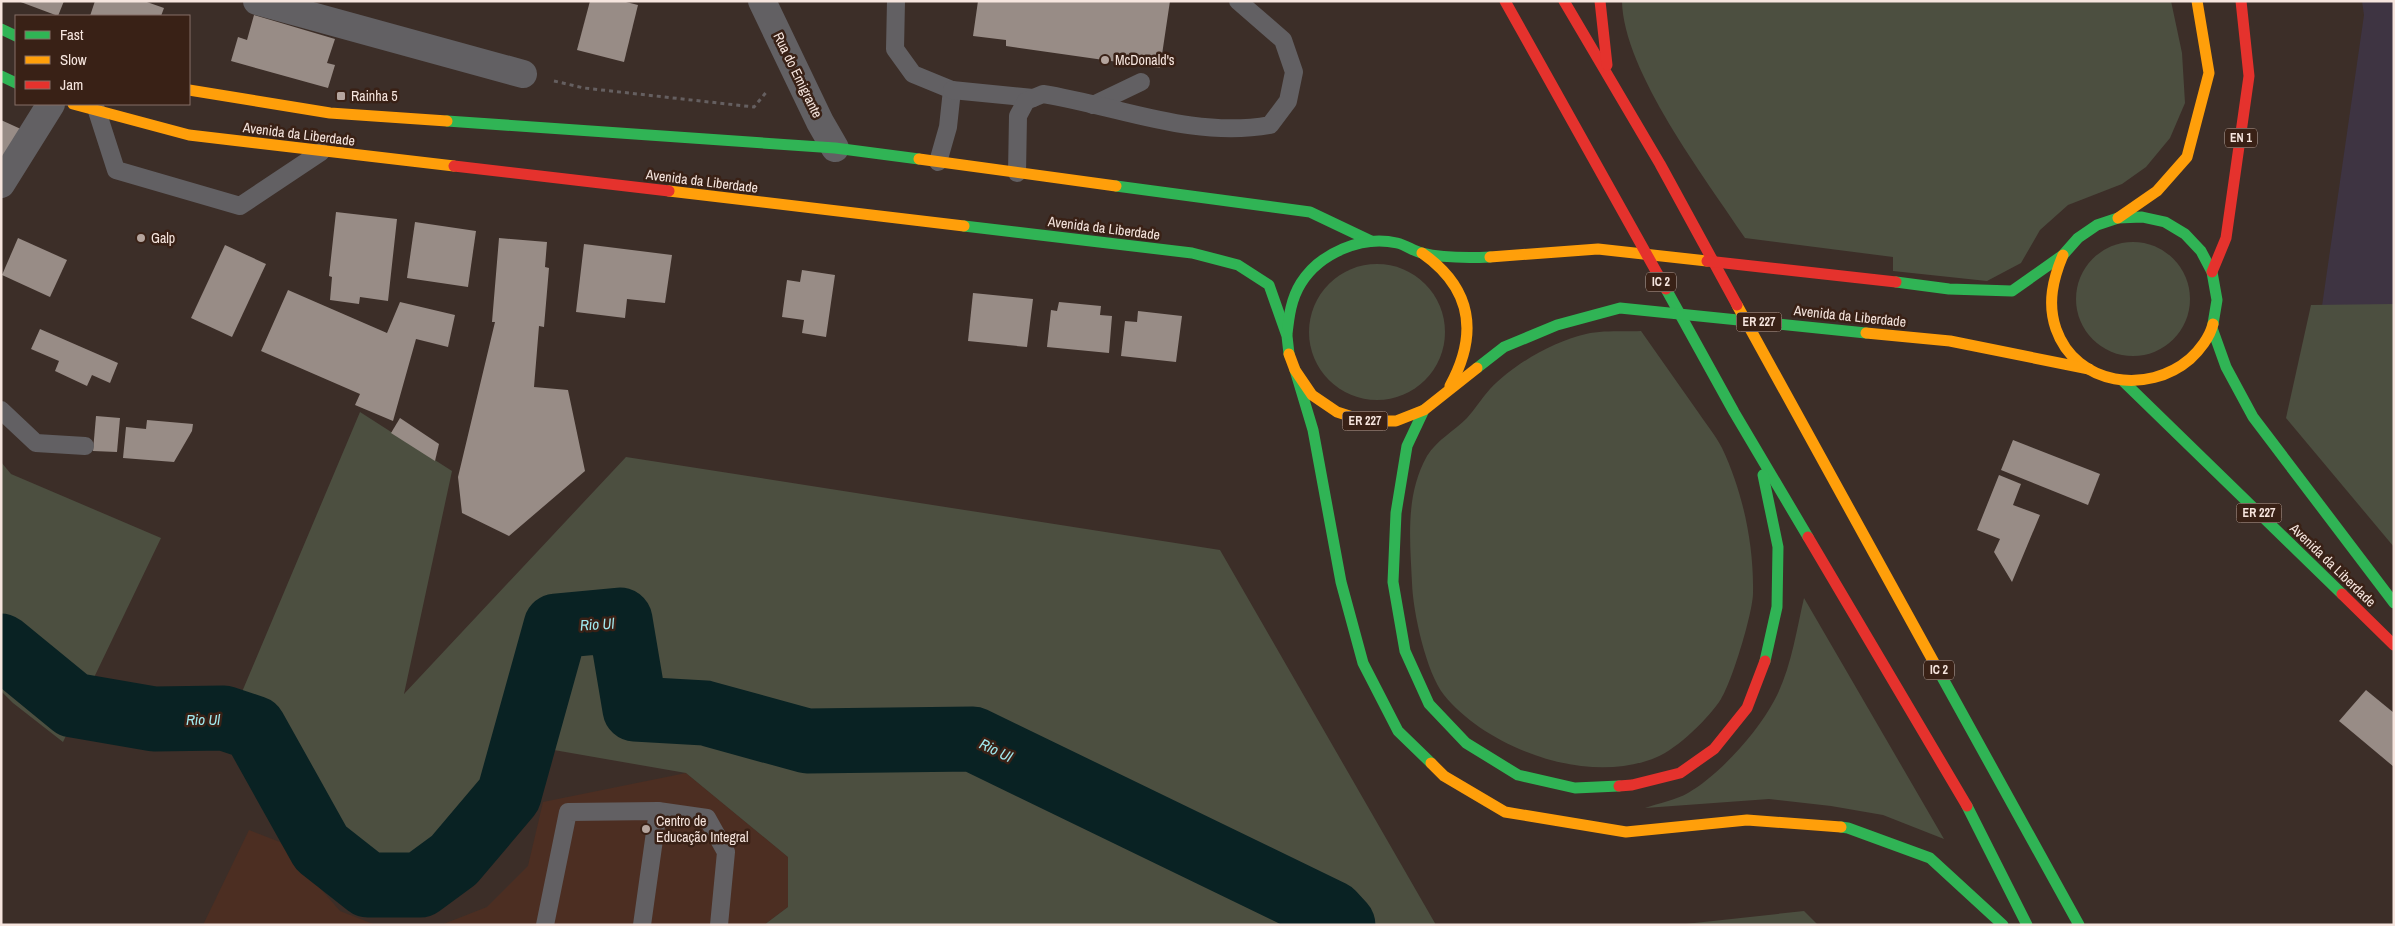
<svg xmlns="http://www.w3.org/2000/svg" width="2395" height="926" font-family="'Archivo Narrow',sans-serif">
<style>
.industrial{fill:#3e3442}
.built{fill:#4c2e22}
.green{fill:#4c4f40}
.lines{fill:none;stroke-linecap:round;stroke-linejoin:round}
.river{stroke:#092223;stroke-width:65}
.building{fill:#988c86}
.path{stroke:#655f60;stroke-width:3;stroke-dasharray:4 4;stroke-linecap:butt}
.lane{stroke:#626063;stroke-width:18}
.street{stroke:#626063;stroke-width:28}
.fast{stroke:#30b455;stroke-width:11}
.slow{stroke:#ff9f0a;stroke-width:11}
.jam{stroke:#e5322d;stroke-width:11}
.poi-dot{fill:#b5a59e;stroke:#392116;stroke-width:2}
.labels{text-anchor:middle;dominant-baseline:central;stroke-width:5;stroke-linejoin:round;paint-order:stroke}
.shield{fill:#392116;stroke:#bdaaa2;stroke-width:1}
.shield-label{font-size:12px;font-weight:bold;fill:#f6e5de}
.poi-label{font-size:14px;fill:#f6e5de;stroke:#392116;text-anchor:start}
.street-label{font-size:14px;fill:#f6e5de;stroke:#392116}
.water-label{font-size:15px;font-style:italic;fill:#a2ebf1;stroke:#392116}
</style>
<rect width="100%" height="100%" fill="#3c2e28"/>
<!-- industrial -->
<polygon class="industrial" points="2362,1 2394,1 2394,527 2305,424 2364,15"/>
<!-- built -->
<g class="built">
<polygon points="686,773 788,857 788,907 764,925 441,925 487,907 528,866 543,802"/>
<polygon points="249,830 280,842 340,911 376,925 203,925"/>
</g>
<!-- green -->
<g class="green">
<path d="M1622,1H2171L2182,53L2185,103L2170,138L2146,167L2122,184L2068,205L2040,230L2021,263L1987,281L1893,271V257L1745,238C1706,179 1623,71 1622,1Z"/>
<circle cx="2133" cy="299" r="57"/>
<circle cx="1377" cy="332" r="68"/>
<polygon points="2394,304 2394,547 2286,418 2311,305"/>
<path d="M1641,331C1660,358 1679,385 1698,412C1706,424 1716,436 1722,448C1743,492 1754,545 1753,593C1753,612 1732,682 1721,699C1710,717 1677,749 1657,757C1590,786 1489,750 1444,695C1426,672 1413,612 1412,583C1410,540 1405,495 1427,456C1437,440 1454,431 1467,418C1475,409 1482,398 1490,389C1514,364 1552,342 1586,334C1603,330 1624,332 1641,331Z"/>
<polygon points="360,412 452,471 404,694 626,457 1220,550 1436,925 764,925 788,907 788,857 686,773 496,740 475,864 399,878 358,851 340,854 272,719 239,699"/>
<polygon points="1,462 11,474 161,538 63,742 13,703 1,691"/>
<path d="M1804,598L1944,839L1883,815L1831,806L1769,799L1645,808C1659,803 1676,800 1688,793C1719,775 1757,733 1774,701C1791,670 1796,632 1804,598Z"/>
<polygon points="1804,911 1818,925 1676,925"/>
</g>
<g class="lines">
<!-- river -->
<polyline class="river" points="1,646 73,705 154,719 224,718 254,728 321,848 368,885 420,885 454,860 509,795 556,626 620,620 635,709 705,713 807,741 973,739 1332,913 1343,925"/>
</g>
<!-- building -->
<g class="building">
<polygon points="18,1 64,1 58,16"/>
<polygon points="95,1 144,1 164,8 161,16 90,16"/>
<polygon points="590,1 622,1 638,5 624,62 577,50"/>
<polygon points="978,1 1170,1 1160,68 1006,46 1006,40 973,36"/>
<polygon points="254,15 335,39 327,63 335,65 328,88 231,61 238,37 247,40"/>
<polygon points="1,120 23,130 1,167"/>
<polygon points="336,212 397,219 388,301 360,297 359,304 330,300 332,277 329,276"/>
<polygon points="415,222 476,231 468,287 407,278"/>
<polygon points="18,238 67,260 50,297 2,275"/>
<polygon points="499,238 547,242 545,267 549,268 544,327 539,326 534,387 568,390 585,471 509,536 462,513 458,477 495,322 492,322"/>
<polygon points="584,244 672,255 665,303 627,299 625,318 576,312"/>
<polygon points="225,245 266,264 232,337 191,318"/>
<polygon points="802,270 835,275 826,337 802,333 804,320 782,317 787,280 800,282"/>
<polygon points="288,290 387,333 400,302 455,315 448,347 416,339 393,421 355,405 360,394 261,351"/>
<polygon points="973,293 1033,299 1027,347 968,341"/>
<polygon points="1059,302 1101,306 1100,315 1112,316 1109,353 1047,347 1051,310 1057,311"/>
<polygon points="1138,311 1182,316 1176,362 1121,356 1125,321 1137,322"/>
<polygon points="40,329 118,363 110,383 92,375 87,386 55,371 59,361 31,349"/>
<polygon points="96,416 120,418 117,452 93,451"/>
<polygon points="400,418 439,444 435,461 391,433"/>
<polygon points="147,420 193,424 192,431 174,462 123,458 126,427 146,429"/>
<polygon points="2013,440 2100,474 2088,505 2001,470"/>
<polygon points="1999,475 2021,484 2013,505 2040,515 2012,582 1994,552 2000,539 1977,530"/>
<polygon points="2366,690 2394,713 2394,767 2339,721"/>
</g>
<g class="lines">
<!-- path -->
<polyline class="path" points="554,81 584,88 754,107 768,90"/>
<!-- lane -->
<g class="lane">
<polyline points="896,1 895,49 913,74 952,90 948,127 938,162"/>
<polyline points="952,90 1033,98"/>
<polyline points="1093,105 1141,82"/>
<polyline points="97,111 116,170 240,206 321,152"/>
<path d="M1017,173L1018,116L1026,101L1043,94C1118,106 1193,139 1270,125L1288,101L1294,72L1283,40L1238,1"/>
<polyline points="1,410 36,443 85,446"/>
<polyline points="658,811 707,818 726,852 719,925"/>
<polyline points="545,925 568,812 658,811 642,925"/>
</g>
<!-- street -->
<g class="street">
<polyline points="257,1 523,74"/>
<polyline points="762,1 820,122 835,148"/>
<polyline points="1,184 51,104"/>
</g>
<!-- fast -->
<g class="fast">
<polyline points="1,29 16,36"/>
<polyline points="1,76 16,83"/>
<polyline points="447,121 835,148 919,159"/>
<polyline points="1116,186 1310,212 1371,241"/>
<polyline points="964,226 1192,253 1238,265 1269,285 1287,336 1289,354"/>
<polyline points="1896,282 1949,289 2012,291 2063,255 2078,238 2097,225 2118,218 2142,217 2165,222 2185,234 2201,251 2212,272 2217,300 2213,324"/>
<polyline points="1666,289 1734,412 1808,537"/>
<polyline points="2212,328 2226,367 2253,417 2394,603"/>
<path d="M1287,334C1289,316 1291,299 1301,283C1320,253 1362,235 1397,243C1406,245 1413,251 1422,253C1443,258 1469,258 1490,257"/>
<polyline points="1477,368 1504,347 1557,325 1620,308 1866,333"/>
<polyline points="1295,370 1313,430 1341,582 1363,663 1398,731 1431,763"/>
<polyline points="2123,381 2342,594"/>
<polyline points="1424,410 1407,446 1396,513 1393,582 1405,651 1429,704 1466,743 1518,775 1575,788 1619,786"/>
<polyline points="1763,475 1778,547 1777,607 1765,661"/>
<polyline points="1937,668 2079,925"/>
<polyline points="1967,806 2027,925"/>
<polyline points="1841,827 1848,828 1930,858 2003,925"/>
</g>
<!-- slow -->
<g class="slow">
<polyline points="189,90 330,113 447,121"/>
<polyline points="73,104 189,135 454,166"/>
<polyline points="919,159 1116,186"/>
<polyline points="669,191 964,226"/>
<polyline points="2118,218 2157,191 2187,157 2209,73 2197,1"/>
<path d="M1422,253C1472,288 1479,333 1450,386"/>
<path d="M2063,255C2053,279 2047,303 2056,329C2076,386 2148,395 2190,359C2199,351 2210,337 2213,324"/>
<polyline points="1490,257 1598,249 1707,261"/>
<polyline points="1737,305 1937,668"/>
<polyline points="1866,333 1950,341 2089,369"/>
<polyline points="1289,354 1295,370 1312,395 1337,412 1365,421 1396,421 1424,410 1477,368"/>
<polyline points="1431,763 1444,776 1505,812 1626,832 1747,820 1841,827"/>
</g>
<!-- jam -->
<g class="jam">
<polyline points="1505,1 1666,289"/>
<polyline points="1564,1 1660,164 1737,305"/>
<polyline points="1600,1 1607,65"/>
<polyline points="454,166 669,191"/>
<polyline points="1707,261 1896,282"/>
<polyline points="2212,272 2226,238 2249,76 2241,1"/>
<polyline points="1808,537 1967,806"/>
<polyline points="2342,594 2394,645"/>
<polyline points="1619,786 1632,785 1680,773 1714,749 1747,708 1765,661"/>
</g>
</g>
<!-- markers -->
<g class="poi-dot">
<circle cx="1105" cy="60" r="5"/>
<rect x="336" y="91" width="10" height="10" rx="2.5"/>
<circle cx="141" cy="238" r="5"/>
<circle cx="646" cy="829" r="5"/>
</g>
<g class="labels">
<!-- shield labels -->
<g class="shield">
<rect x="2225" y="128.5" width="32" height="19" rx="4"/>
<rect x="1646" y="272.5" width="30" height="19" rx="4"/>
<rect x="1736.5" y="312.5" width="45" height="19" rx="4"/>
<rect x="1342.5" y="411.5" width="45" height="19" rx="4"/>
<rect x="2236.5" y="503.5" width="45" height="19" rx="4"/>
<rect x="1924" y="660.5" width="30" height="19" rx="4"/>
</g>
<g class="shield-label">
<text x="2241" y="138">EN 1</text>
<text x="1661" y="282">IC 2</text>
<text x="1759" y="322">ER 227</text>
<text x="1365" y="421">ER 227</text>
<text x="2259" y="513">ER 227</text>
<text x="1939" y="670">IC 2</text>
</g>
<!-- poi labels -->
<g class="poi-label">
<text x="1115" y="60">McDonald's</text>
<text x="351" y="96">Rainha 5</text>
<text x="151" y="238">Galp</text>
<text x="656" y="821">Centro de<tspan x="656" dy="16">Educação Integral</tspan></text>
</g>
<!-- street labels -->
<g class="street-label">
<text transform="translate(798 75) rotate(64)">Rua do Emigrante</text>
<text transform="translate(299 134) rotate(7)">Avenida da Liberdade</text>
<text transform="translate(702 181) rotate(7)">Avenida da Liberdade</text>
<text transform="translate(1104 228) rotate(7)">Avenida da Liberdade</text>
<text transform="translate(1850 316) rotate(6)">Avenida da Liberdade</text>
<text transform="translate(2333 565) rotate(44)">Avenida da Liberdade</text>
</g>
<!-- water labels -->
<g class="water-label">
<text transform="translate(597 624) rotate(-3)">Rio Ul</text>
<text x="203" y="719">Rio Ul</text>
<text transform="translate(996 750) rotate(26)">Rio Ul</text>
</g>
</g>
<!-- border -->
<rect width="2395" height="926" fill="none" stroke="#f6e5de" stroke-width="5"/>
<!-- legend -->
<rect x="15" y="15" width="175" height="90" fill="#392116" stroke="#856f66"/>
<rect x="25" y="31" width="25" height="8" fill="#30b455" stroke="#856f66"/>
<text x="60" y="40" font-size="15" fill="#f6e5de">Fast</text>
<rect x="25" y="56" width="25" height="8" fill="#ff9f0a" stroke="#856f66"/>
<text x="60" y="65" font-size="15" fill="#f6e5de">Slow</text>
<rect x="25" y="81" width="25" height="8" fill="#e5322d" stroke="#856f66"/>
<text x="60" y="90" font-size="15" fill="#f6e5de">Jam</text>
</svg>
